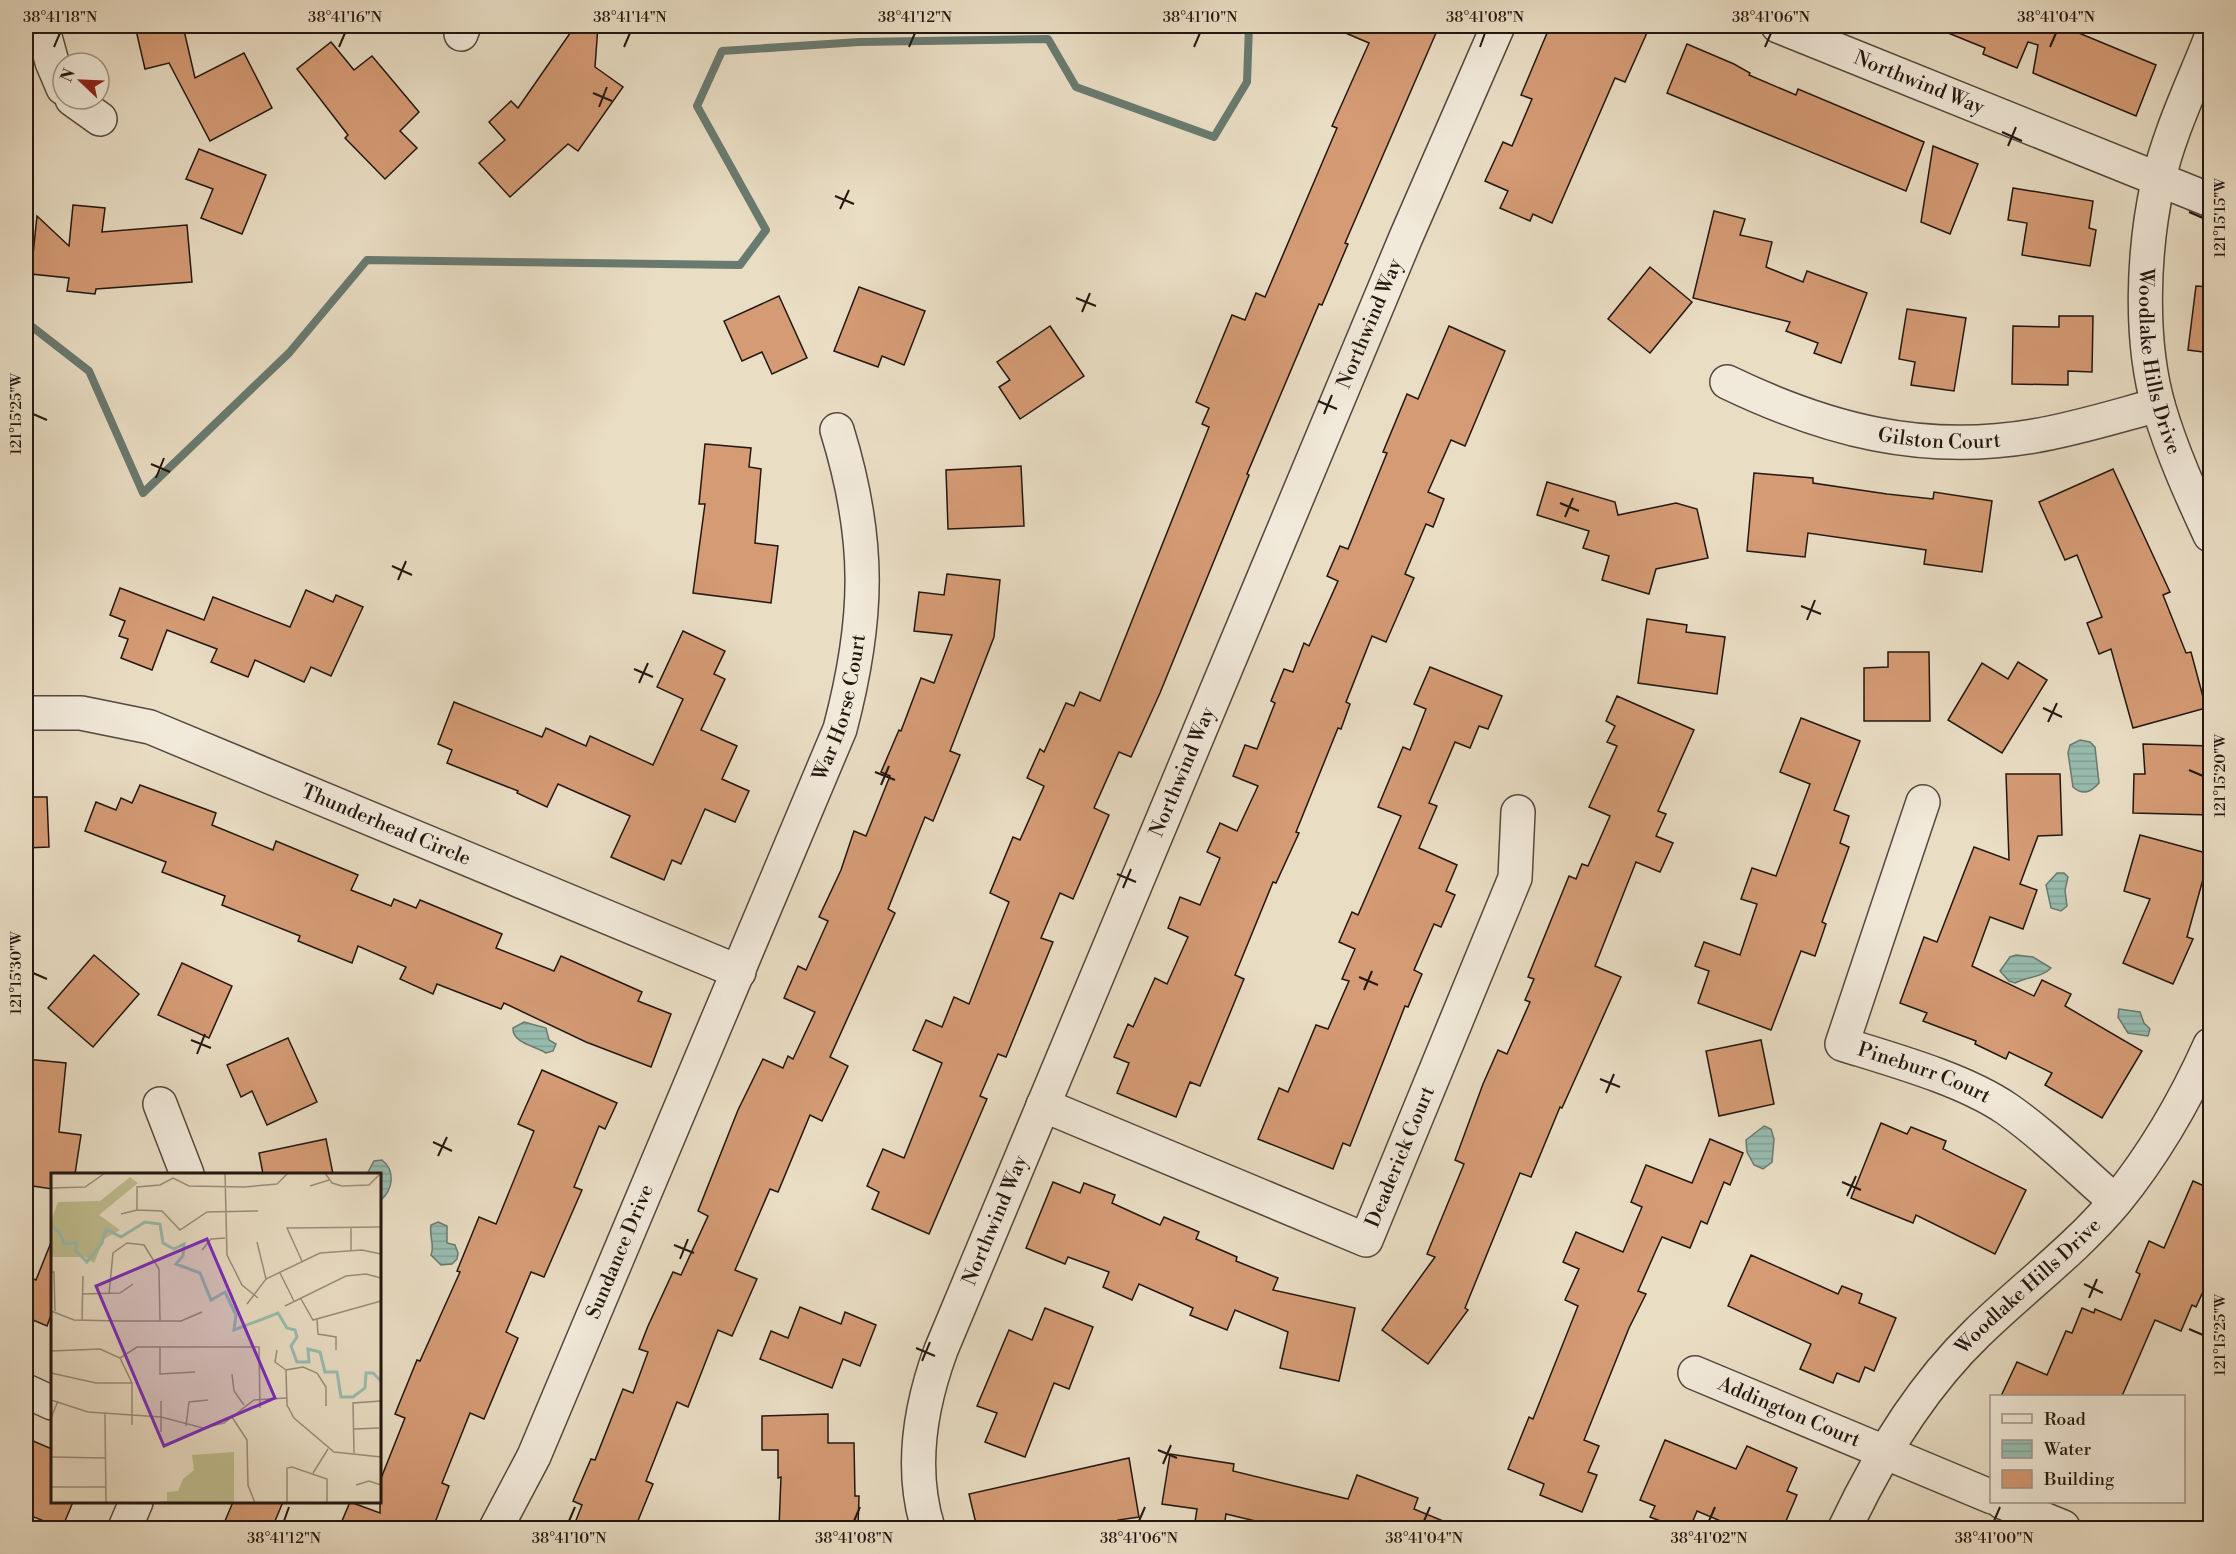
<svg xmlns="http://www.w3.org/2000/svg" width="2236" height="1554" font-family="'Libre Bodoni',serif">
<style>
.water{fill:url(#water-rules);stroke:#697a70;stroke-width:1.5}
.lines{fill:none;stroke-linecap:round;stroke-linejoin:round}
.stream{stroke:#697a70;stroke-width:8}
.building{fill:#d49b75;stroke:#231710;stroke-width:1.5}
.minor-casing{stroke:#54483d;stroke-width:36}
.minor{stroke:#f1e9d9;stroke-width:33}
.ticks{fill:none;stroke:#231710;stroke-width:2}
.labels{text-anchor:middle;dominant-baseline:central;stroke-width:5;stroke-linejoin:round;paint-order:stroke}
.street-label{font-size:20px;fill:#231710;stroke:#f1e9d9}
.inset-river{fill:none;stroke:#98bcb0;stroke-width:3}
.inset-road{fill:none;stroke:#9a8e7c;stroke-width:1.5}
.view{fill:#7b2cbf;fill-opacity:0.15;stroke:#7b2cbf;stroke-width:3}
.inset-edge{fill:none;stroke:#231710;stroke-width:3}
.neatline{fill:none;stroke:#231710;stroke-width:2}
.ticks-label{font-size:15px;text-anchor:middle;fill:#231710}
</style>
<defs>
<pattern id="water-rules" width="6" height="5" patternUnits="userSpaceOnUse" patternTransform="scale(1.5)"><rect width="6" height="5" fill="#98bcb0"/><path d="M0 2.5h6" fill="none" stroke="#83a196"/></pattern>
</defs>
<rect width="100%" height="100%" fill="#e9ddc4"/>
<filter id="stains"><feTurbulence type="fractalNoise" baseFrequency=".00333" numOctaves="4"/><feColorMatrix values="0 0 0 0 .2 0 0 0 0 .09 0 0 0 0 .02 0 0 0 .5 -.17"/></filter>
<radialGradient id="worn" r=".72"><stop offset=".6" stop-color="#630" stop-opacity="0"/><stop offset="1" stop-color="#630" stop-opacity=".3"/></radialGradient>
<!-- water -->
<g class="water">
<path d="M2080,740L2090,742L2095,747L2099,783C2091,792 2083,796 2073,787L2068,753L2070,745Z"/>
<polygon points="2057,873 2064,873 2068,877 2065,890 2067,906 2061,911 2051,908 2046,885"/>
<path d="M2016,955L2033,957L2051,968C2043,977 2027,977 2015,983L2009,981L2000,971L2010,957Z"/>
<polygon points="2119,1009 2140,1012 2144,1023 2150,1029 2148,1036 2128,1033 2118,1017"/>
<path d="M524,1022L546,1028L549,1040L556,1044L553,1051L546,1053C535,1046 512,1043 513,1028Z"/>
<polygon points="1764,1126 1771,1129 1774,1139 1772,1162 1763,1169 1754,1165 1747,1152 1746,1140"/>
<path d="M382,1160C396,1171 393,1190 380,1201V1174H367L374,1161Z"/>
<path d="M438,1222L447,1226V1243L455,1245L458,1253L457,1259L452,1264L441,1265L431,1255C435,1246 429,1236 431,1225Z"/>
</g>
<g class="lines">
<!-- stream -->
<polyline class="stream" points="26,322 89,371 143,493 289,353 367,260 740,265 766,230 697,106 722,51 859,42 1048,39 1076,87 1214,137 1247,82 1249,26"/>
</g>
<!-- building -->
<g class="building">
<polygon points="135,26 183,26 195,78 244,53 272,108 210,141 169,63 145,69"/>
<polygon points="575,26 598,26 595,67 623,87 578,151 568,144 510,197 479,163 505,140 489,122 511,101 518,108"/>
<polygon points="1329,26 1430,26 1428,30 1436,33 1345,243 1348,244 1322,305 1319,304 1247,474 1249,475 1160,693 1131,757 1119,752 1094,808 1109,815 1073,899 1060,893 1041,938 1053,942 1006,1057 998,1054 980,1096 987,1099 929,1234 872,1209 879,1192 867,1186 883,1149 904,1158 942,1063 913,1050 926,1020 942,1027 954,997 969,1004 1009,902 990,893 1013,837 1020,840 1044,786 1027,778 1040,749 1044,752 1066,703 1074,706 1080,692 1100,701 1209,427 1202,424 1209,408 1196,402 1232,315 1245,320 1256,293 1265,297 1337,128 1332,126 1369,43"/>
<polygon points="1550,26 1650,26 1625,82 1615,78 1552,223 1533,214 1530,221 1500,208 1508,191 1485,181 1503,142 1512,146 1532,99 1521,95"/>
<polygon points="1931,26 2062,26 2156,65 2136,116 2033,73 2038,45 2028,42 2017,68 1983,54 1985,48"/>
<polygon points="331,42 354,70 372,56 419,112 400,131 417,148 385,179 345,138 348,135 297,69"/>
<polygon points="1687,44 1734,64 1750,73 1749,75 1796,95 1798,89 1924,142 1906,191 1667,93"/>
<polygon points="1933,146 1978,164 1950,234 1921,222"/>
<polygon points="199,149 266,175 242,234 201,218 213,189 186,179"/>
<polygon points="2013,188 2093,201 2089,228 2096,230 2090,266 2022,255 2027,223 2008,220"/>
<polygon points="73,205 105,208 102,232 187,225 192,282 96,289 95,294 67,291 69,278 31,274 37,216 69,246"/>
<polygon points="1714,211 1745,219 1740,235 1772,242 1766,267 1803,282 1807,271 1867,293 1841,363 1814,353 1818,343 1786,331 1790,322 1693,298"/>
<polygon points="1650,267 1692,302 1650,353 1608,319"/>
<polygon points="2196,286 2211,287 2211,353 2188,350"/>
<polygon points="859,287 925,311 904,365 882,356 878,367 834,351"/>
<polygon points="779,296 807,358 772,374 762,352 742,361 724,321"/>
<polygon points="1907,309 1966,318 1954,391 1911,385 1915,362 1899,359"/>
<polygon points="2059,316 2093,316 2092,372 2068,371 2068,385 2012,384 2013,326 2059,327"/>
<polygon points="1050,326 1084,376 1020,419 999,387 1010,380 997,362"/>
<polygon points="1449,326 1505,351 1465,446 1451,440 1428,492 1444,499 1433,527 1426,524 1405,574 1414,578 1386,642 1372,636 1346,702 1350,704 1341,729 1338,728 1296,832 1299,833 1276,883 1273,882 1235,975 1244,979 1200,1086 1190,1082 1176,1117 1117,1093 1129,1063 1114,1057 1128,1024 1133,1027 1155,978 1167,984 1188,937 1168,928 1180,897 1200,905 1220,858 1207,852 1220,823 1237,831 1258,786 1233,776 1245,745 1257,749 1275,703 1271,701 1284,669 1293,672 1304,643 1309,646 1338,581 1327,576 1340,546 1348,549 1387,453 1383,452 1407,394 1418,399"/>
<polygon points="705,444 751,448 749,467 761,469 755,543 778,546 771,603 693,593 705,504 699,504"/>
<polygon points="1021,466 1024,526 948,529 946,470"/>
<polygon points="2113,469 2170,592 2163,595 2186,653 2191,652 2206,708 2133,728 2111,649 2099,654 2087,623 2102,617 2077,555 2065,560 2039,502"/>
<polygon points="1754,473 1813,478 1813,483 1887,494 1933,499 1934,492 1992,501 1982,572 1924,564 1926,550 1808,533 1805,557 1747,551"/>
<polygon points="1547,482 1615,502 1618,515 1676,503 1697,509 1708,558 1656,569 1649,594 1602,580 1609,556 1583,548 1589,531 1537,515"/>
<polygon points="947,574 1000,580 994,637 950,751 960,755 933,821 925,817 888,909 895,913 830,1057 848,1066 822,1121 810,1115 778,1192 770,1189 735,1270 757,1279 732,1336 718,1330 688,1407 677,1402 646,1481 653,1484 635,1528 573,1528 582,1505 573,1501 591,1459 595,1460 623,1389 633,1393 648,1352 639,1349 648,1326 673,1272 681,1275 708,1216 698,1211 738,1110 763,1059 783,1068 788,1056 793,1059 815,1012 784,998 798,966 806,970 828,921 819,917 841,870 854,831 866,836 890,776 881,772 899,730 901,731 921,678 934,683 952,635 914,631 919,592 944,595"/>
<polygon points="120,588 204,620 213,597 290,627 306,590 333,602 336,595 363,607 331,676 311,667 304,682 255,660 248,677 211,662 217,649 167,630 152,670 121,658 128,639 119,636 125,621 110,615"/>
<polygon points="1647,619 1687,625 1686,632 1725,637 1717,694 1638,683"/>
<polygon points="683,631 725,651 714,674 725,679 701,730 737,746 722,779 749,791 735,822 705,809 681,864 672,860 664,880 611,857 630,816 558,784 547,807 517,793 518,791 447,763 452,750 438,744 454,702 542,737 546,728 586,746 590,736 653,765 683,699 657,687"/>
<polygon points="1888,652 1929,652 1930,721 1864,721 1864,668 1888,667"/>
<polygon points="2018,662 2047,680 2002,753 1948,720 1982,663 2008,679"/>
<polygon points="1430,667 1502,696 1488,729 1479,726 1470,748 1455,742 1429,803 1437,806 1419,848 1457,865 1446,891 1455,895 1441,927 1434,924 1414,970 1422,974 1408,1007 1405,1006 1350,1146 1343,1143 1333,1169 1258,1139 1279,1088 1288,1092 1316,1025 1328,1029 1349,981 1342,979 1355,949 1339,942 1352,912 1358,915 1401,816 1378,807 1403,747 1410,750 1426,709 1414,704"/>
<polygon points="1617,696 1694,730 1658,811 1666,814 1656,836 1673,843 1660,872 1636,862 1595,966 1621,977 1562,1108 1560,1107 1531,1177 1520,1173 1465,1308 1468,1310 1428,1364 1382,1330 1435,1257 1427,1254 1464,1164 1455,1160 1483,1084 1498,1050 1507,1054 1530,1002 1525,1000 1534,979 1528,977 1569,876 1576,879 1582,864 1588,866 1610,816 1589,807 1617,746 1607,742 1615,726 1606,721"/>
<polygon points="1801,718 1860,741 1834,810 1849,816 1840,843 1849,847 1822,922 1826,924 1815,956 1801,951 1771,1030 1698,1003 1709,971 1695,966 1704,942 1740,955 1757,904 1741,899 1752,868 1776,876 1810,784 1780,772"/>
<polygon points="2143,744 2211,746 2211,815 2133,813 2134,774 2145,774"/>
<polygon points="2006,774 2060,774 2062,835 2038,836 2020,884 2037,890 2023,929 1990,917 1972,966 2034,996 2042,980 2071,994 2065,1006 2142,1051 2102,1118 2045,1085 2052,1073 2009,1052 2006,1059 1975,1044 1976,1041 1923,1021 1927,1013 1900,1003 1924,937 1937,942 1974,847 2009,860"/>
<polygon points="140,785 216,813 212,825 273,850 276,841 358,875 351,890 391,906 394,899 416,908 420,900 502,934 496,948 554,971 561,956 642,992 638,1001 671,1014 651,1067 586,1042 504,1003 501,1009 437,984 433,994 400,979 406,967 358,946 352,963 298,941 300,936 222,905 225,896 162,872 166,862 85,831 96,802 116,810 121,798 132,803"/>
<polygon points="26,797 47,797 49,847 26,848"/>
<polygon points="2140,835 2210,854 2187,937 2193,939 2173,984 2123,963 2150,899 2124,891"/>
<polygon points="94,955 139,994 93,1047 48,1008"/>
<polygon points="182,963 232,986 209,1038 158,1015"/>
<polygon points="288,1038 317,1102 267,1125 252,1091 241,1097 227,1065"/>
<polygon points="1761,1040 1774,1104 1719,1116 1706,1051"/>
<polygon points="26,1059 66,1063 59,1132 81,1135 75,1174 52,1174 52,1189 26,1185"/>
<polygon points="542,1070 617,1103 605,1129 599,1126 574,1187 582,1190 544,1277 531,1272 506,1332 518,1338 484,1419 470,1413 442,1483 449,1486 433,1528 339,1528 350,1502 380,1513 380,1481 405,1418 395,1414 417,1360 420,1361 460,1272 457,1271 479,1217 496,1224 534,1131 518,1124"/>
<polygon points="1881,1123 1907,1134 1911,1127 1946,1141 1943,1149 2026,1190 1995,1254 1916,1215 1913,1223 1851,1198"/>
<polygon points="326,1139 333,1174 263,1174 259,1153"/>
<polygon points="1710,1139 1743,1153 1730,1185 1724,1182 1707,1224 1701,1221 1690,1248 1662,1237 1657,1248 1638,1291 1646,1294 1629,1328 1584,1440 1599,1446 1588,1472 1597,1475 1582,1512 1540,1495 1544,1484 1508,1469 1529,1417 1533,1419 1578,1306 1565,1300 1579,1269 1563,1262 1576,1232 1623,1252 1642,1207 1631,1202 1646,1165 1692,1183"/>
<polygon points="2193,1181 2211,1189 2211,1274 2196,1307 2192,1305 2181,1331 2155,1320 2122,1396 2001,1396 2017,1362 2047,1375 2066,1331 2072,1333 2082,1308 2094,1313 2095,1309 2121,1320 2140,1274 2136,1272 2149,1241 2164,1248"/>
<polygon points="1053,1182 1080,1193 1084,1183 1115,1195 1112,1203 1160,1225 1164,1217 1199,1232 1196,1239 1237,1257 1236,1261 1278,1278 1273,1290 1355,1308 1339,1381 1280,1368 1288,1332 1235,1310 1227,1330 1190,1315 1193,1308 1139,1284 1132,1300 1103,1287 1109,1272 1068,1257 1065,1264 1026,1248"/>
<polygon points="52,1240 52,1312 47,1326 26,1317 26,1276 36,1280"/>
<polygon points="1751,1255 1838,1294 1842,1286 1862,1294 1859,1303 1896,1318 1874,1371 1865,1367 1859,1382 1837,1373 1833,1383 1800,1369 1811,1344 1728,1306"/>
<polygon points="800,1307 841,1324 845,1312 876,1325 860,1366 843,1359 832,1388 760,1359 771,1331 788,1338"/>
<polygon points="1045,1308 1093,1327 1069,1389 1054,1383 1025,1457 985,1442 997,1413 977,1406 1009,1330 1032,1340"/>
<polygon points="828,1414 828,1443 854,1443 855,1496 859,1496 858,1528 779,1528 781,1477 778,1478 778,1450 762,1450 762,1416"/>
<polygon points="26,1438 52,1449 52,1502 73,1502 62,1528 26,1514"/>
<polygon points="1665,1440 1736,1469 1747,1446 1797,1468 1787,1491 1797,1495 1783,1528 1737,1528 1697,1511 1690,1528 1679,1528 1650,1517 1655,1506 1640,1500"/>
<polygon points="1170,1454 1234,1464 1233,1471 1348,1499 1357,1475 1418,1498 1414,1509 1460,1528 1285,1528 1226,1514 1224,1528 1194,1528 1197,1509 1162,1504"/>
<polygon points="1129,1458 1139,1517 1118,1520 1120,1528 977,1528 969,1494"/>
<polygon points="233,1502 283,1502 272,1528 222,1528"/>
</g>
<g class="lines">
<!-- minor casing -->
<g class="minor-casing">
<g id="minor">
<polyline points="42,26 52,62 63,88"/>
<path id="s1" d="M1778,26L2210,200"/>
<polyline points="461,34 464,26"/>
<path id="s2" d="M2210,40C2192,86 2169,133 2158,182C2143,250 2139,340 2159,408C2172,452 2191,494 2210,535"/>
<polyline points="72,99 100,119"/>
<path id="s3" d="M1727,382C1827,430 1922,455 2034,436C2076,429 2117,416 2158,405"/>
<path id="s4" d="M26,713H81L150,727L739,972"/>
<path id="s5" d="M1923,802L1842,1044C1893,1060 1963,1079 2007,1109C2046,1136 2080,1171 2115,1201"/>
<polyline points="160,1104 187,1174"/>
<path id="s6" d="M1043,1105L1366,1240L1515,878L1518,812"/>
<path id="s7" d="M1695,1373L1992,1497"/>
<polyline points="26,1391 52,1403"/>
<polyline points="2002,1502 2063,1527"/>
<polyline points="125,1528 136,1502"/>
<path id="s8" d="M496,1528L534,1456L840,729C869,619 871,540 837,430"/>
<path id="s9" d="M928,1528C910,1470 920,1407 941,1350L1406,237L1498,26"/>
<path id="s10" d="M1845,1528C1878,1458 1920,1388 1977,1333C2023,1288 2075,1250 2116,1201C2155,1153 2185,1101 2210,1045"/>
</g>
</g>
<!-- minor -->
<use href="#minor" class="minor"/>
</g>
<!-- ticks -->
<path class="ticks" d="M54,47L60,33M339,47L345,33M624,47L630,33M909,47L915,33M1194,47L1200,33M1480,47L1485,33M1765,47L1771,33M2050,47L2056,33M593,93L612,101M599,107L607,87M2002,132L2022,141M2008,146L2016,127M835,196L854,204M840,209L849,190M2189,212L2203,218M1076,298L1096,306M1082,312L1090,293M1318,401L1337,409M33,414L47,420M1324,414L1332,395M151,464L170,472M156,478L164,458M1560,503L1579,511M1565,517L1573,498M392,566L412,575M398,580L406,561M1801,606L1821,614M1807,620L1815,600M634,669L653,677M639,683L648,663M2043,708L2062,717M2048,722L2057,703M2189,770L2203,776M875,772L895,780M881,785L889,766M1117,874L1136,882M1123,888L1131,869M33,973L47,979M1359,977L1378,985M1364,990L1372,971M191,1040L211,1048M197,1054L205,1034M1600,1079L1620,1087M1606,1093L1614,1074M433,1142L452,1151M438,1156L447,1137M1842,1182L1861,1190M1847,1196L1856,1176M674,1245L694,1253M680,1259L688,1239M2084,1284L2103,1293M2089,1298L2097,1279M2189,1329L2203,1335M916,1348L935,1356M922,1361L930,1342M1158,1450L1177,1458M1163,1464L1171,1445M284,1521L289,1507M569,1521L575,1507M854,1521L860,1507M1139,1521L1145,1507M1424,1521L1430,1507M1709,1521L1715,1507M1994,1521L2000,1507"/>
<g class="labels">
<!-- street labels -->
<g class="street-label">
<text stroke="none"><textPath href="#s1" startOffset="152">Northwind Way</textPath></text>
<text stroke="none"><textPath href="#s9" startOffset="1294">Northwind Way</textPath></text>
<text stroke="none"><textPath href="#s2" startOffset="333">Woodlake Hills Drive</textPath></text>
<text stroke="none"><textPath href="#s3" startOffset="222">Gilston Court</textPath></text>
<text stroke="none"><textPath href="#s8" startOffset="891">War Horse Court</textPath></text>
<text stroke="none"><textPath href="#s9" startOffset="808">Northwind Way</textPath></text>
<text stroke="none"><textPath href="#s4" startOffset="381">Thunderhead Circle</textPath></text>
<text stroke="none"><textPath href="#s5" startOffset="342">Pineburr Court</textPath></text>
<text stroke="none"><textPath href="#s6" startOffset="440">Deaderick Court</textPath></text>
<text stroke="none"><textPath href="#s9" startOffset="322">Northwind Way</textPath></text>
<text stroke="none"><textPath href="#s8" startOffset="303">Sundance Drive</textPath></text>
<text stroke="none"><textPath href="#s10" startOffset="306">Woodlake Hills Drive</textPath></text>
<text stroke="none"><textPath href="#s7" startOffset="102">Addington Court</textPath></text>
</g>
</g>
<!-- overview -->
<g transform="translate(51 1173)">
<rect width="330" height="330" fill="#e9ddc4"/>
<path d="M183,279V330H101L116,328V319L127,318L132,306L143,297L141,282Z" fill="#bfbe8f"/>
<path d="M79,4L87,10L48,42L69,57L53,66L43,90L34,84H0V48L7,29L49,28Z" fill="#bfbe8f"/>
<path class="inset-river" d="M0,52L9,60L13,71L25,70V78L36,89L51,70L55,56L70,64L94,49L109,51L112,70L123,76L133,71L132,83L125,91L149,100L160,127L174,119L185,142L183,157L227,140L236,155L244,157L246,164L240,173L246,189H258L257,176L269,179L274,199H286L290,224H302L314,215L315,200H322L330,208"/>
<path class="inset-road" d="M174,0L176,82L191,112L207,125M274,0L281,10L291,13L318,12L330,0M259,13L278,7M0,15L34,14L54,0M86,37V14L109,12L122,5L138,13L193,14L226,11L237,0M70,41L86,37L111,38L129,57L156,39L207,38M300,54V77M206,69L215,106M151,77L160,66L174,65M251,88L236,55L330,54M0,99H3L4,138M229,100L243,128M31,121L69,120L82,111M58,121L62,80L76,70L93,72L108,96L109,148M250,126L262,147L330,128M196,131L215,106L269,80L311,77L330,81M234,133L295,103L315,101L330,105M0,138L23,147L69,148H130L151,139M266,146L267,161L285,164V177M31,147L32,103M109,174V201L144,199M226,177L224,189L235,197M0,178L49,176L69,185L81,210V252M69,185L86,174H208L209,235M0,200L45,210H81M181,201L183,218L193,232M0,227L37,239L110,244L152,255L173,250L203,227L235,225M110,228V259M275,233V214L266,200L252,194L235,197L236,232L243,245L283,279L330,284M54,241L55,330M181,244L196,267L197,312L204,330M0,245L7,228M135,253L138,229L157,227M303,256L328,255M303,280L302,230L330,228M0,284L54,285M262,300L277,276M305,312L318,308L330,312M0,314H55M236,330V295L241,294L276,306V330"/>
<path class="view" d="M156,66L224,225L113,273L45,113Z"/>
<rect width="330" height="330" class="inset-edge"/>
</g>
<!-- margin -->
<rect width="2236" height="1554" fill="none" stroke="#e9ddc4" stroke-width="66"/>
<!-- legend -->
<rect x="1990" y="1395" width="195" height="108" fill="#f1e9d9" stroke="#9f9589" stroke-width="1.5"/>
<rect x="2002" y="1414" width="30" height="9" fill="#f1e9d9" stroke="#9f9589" stroke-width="1.5"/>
<text x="2044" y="1425" font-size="18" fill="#231710">Road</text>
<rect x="2002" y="1440" width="30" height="18" fill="url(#water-rules)" stroke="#9f9589" stroke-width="1.5"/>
<text x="2044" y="1455" font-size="18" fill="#231710">Water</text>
<rect x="2002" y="1470" width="30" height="18" fill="#d49b75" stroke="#9f9589" stroke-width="1.5"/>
<text x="2044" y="1485" font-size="18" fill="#231710">Building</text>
<!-- north arrow -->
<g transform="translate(81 81) rotate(293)"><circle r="28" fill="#f1e9d9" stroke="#9f9589" stroke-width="1.5"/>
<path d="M0-4.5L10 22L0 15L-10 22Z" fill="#8f2418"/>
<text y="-9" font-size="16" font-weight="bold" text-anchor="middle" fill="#231710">N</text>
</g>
<rect x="33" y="33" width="2170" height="1488" class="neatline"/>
<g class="ticks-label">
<text x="60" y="22">38°41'18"N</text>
<text x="345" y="22">38°41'16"N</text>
<text x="630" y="22">38°41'14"N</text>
<text x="915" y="22">38°41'12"N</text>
<text x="1200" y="22">38°41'10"N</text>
<text x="1485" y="22">38°41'08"N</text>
<text x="1771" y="22">38°41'06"N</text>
<text x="2056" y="22">38°41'04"N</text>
<text transform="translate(2220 218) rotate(-90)" y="5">121°15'15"W</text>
<text transform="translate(16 414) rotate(-90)" y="5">121°15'25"W</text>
<text transform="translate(2220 776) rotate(-90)" y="5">121°15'20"W</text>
<text transform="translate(16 973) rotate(-90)" y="5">121°15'30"W</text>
<text transform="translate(2220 1335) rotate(-90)" y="5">121°15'25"W</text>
<text x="284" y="1543">38°41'12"N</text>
<text x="569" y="1543">38°41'10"N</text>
<text x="854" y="1543">38°41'08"N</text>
<text x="1139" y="1543">38°41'06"N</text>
<text x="1424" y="1543">38°41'04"N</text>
<text x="1709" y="1543">38°41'02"N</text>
<text x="1994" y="1543">38°41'00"N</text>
</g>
<rect width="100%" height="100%" filter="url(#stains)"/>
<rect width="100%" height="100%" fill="url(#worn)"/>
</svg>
